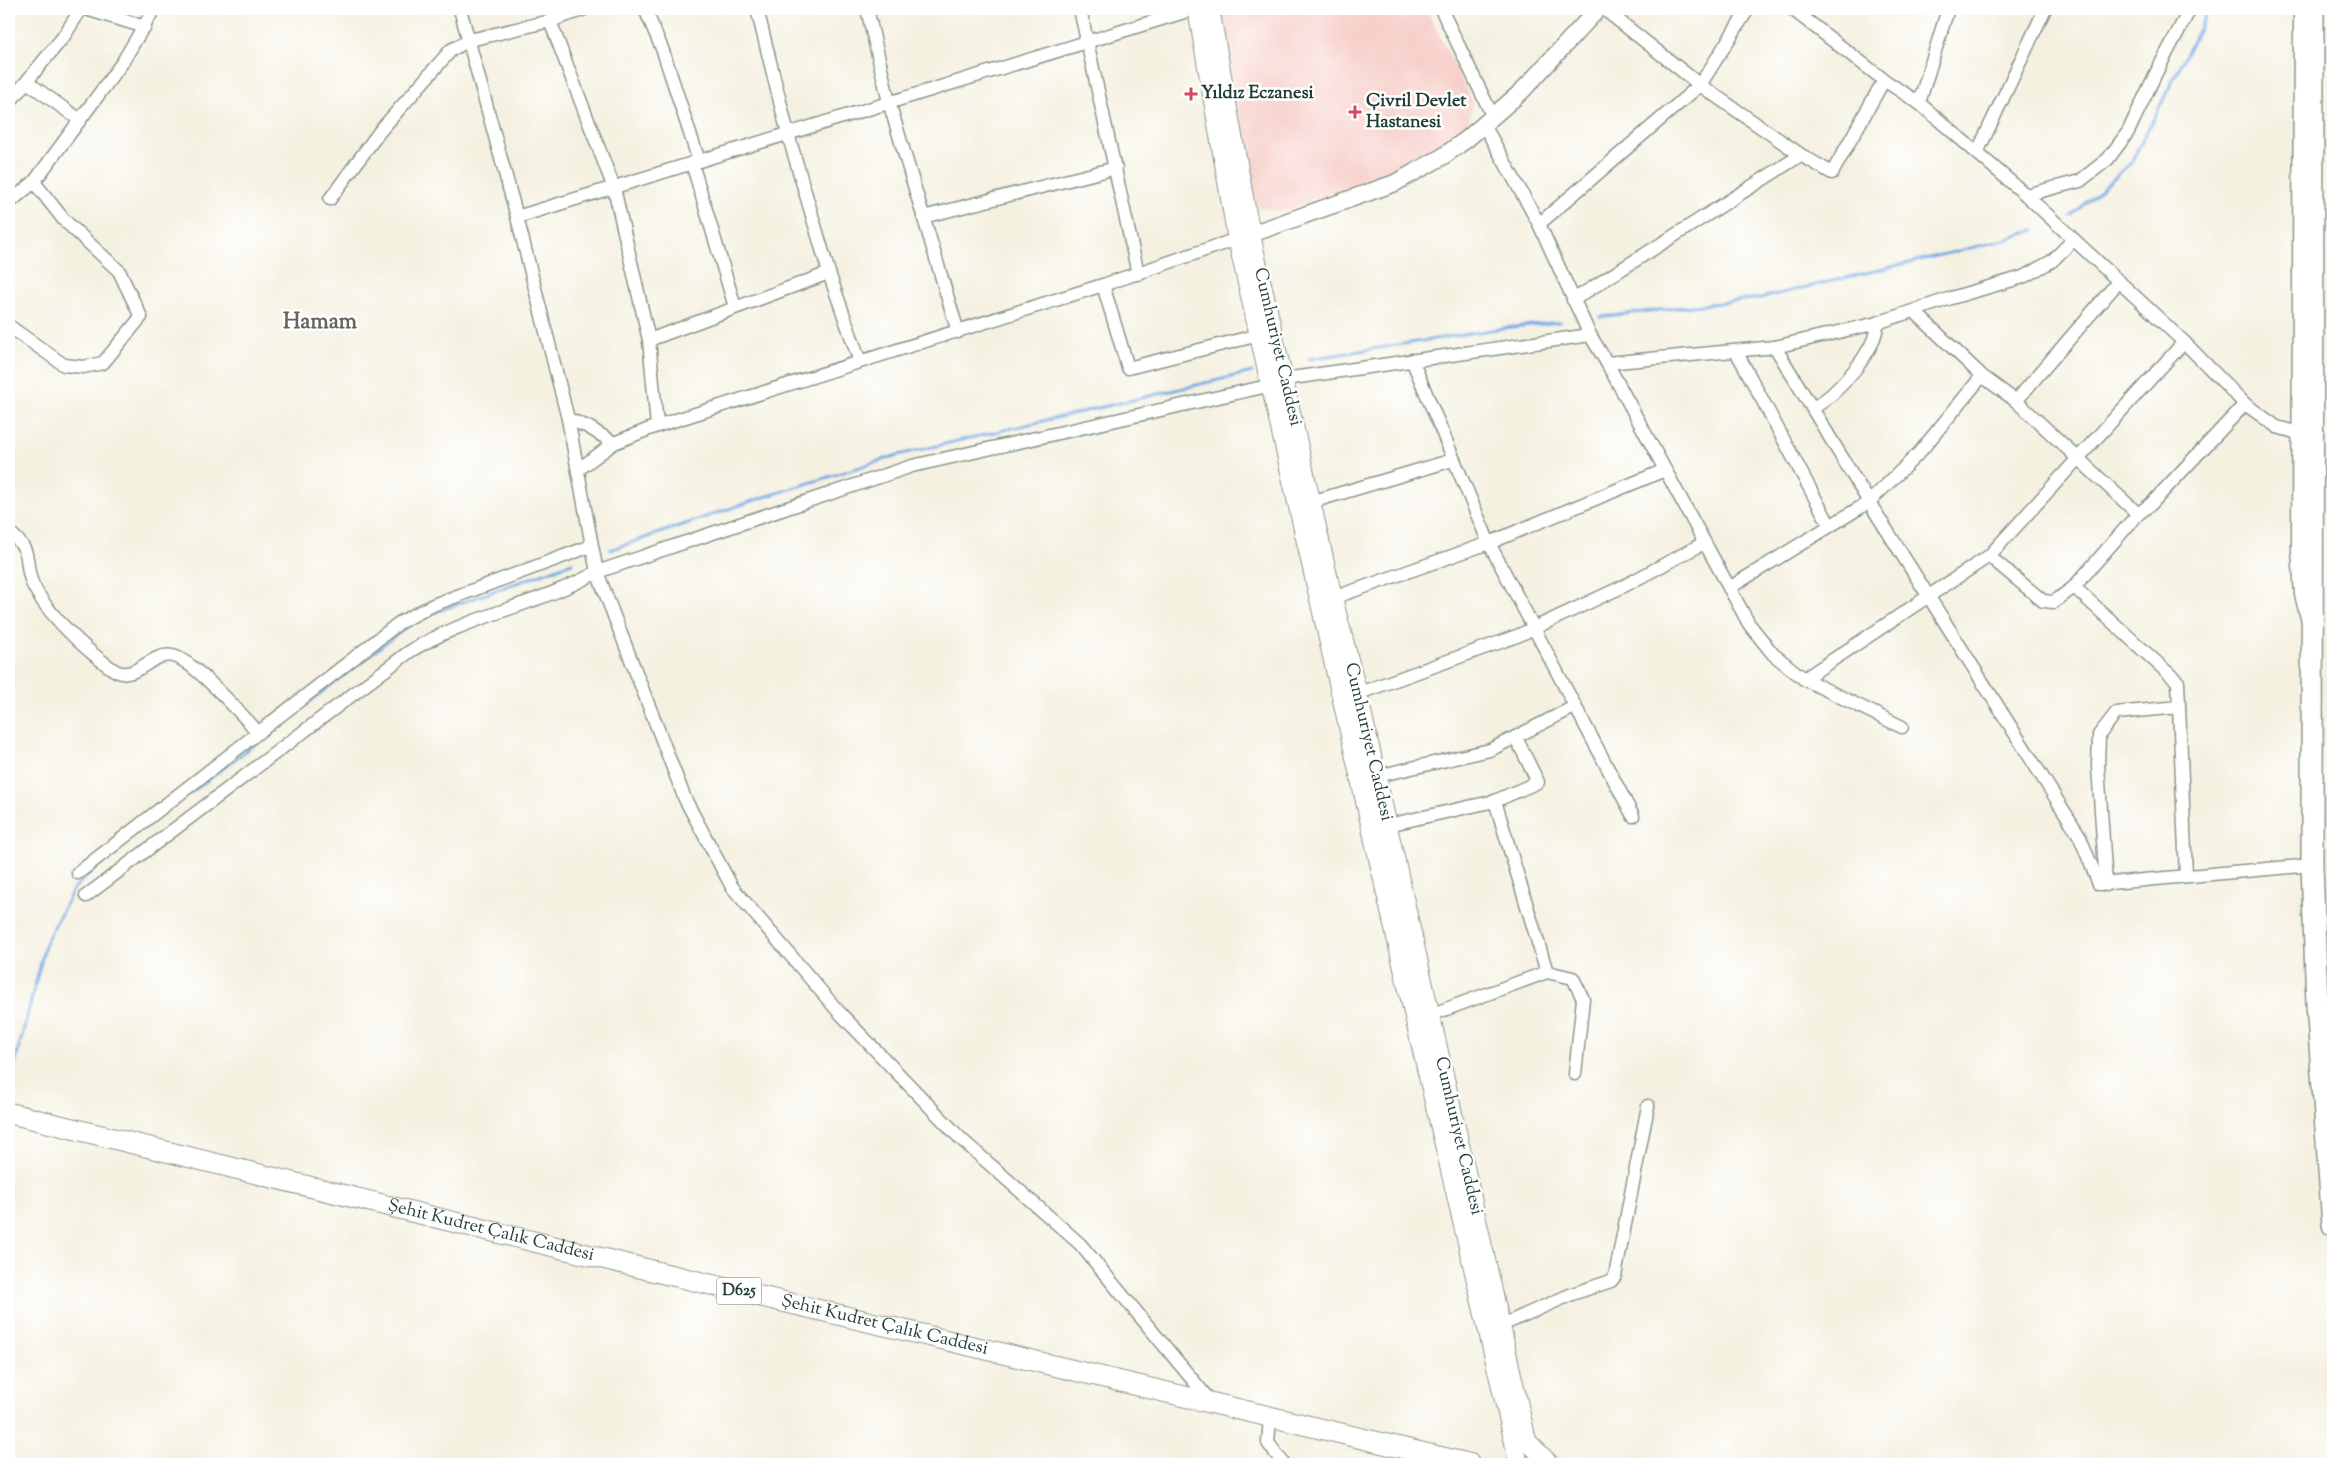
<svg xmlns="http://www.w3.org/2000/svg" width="2342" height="1473" font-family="'Sorts Mill Goudy',serif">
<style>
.built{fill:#f7d0cb}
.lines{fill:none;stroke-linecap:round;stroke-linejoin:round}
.stream{stroke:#76abe4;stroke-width:3}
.minor-casing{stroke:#8a978a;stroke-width:15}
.tertiary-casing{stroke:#8a978a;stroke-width:19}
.secondary-casing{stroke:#8a978a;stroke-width:20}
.primary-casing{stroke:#8a978a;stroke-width:22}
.trunk-casing{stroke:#8a978a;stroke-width:24}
.minor{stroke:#fff;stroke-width:12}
.tertiary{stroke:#fff;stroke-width:16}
.secondary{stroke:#fff;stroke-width:18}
.primary{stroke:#fff;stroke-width:20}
.trunk{stroke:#fff;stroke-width:21}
.poi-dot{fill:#d1495b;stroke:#fff;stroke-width:2}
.labels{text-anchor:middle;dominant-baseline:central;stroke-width:5;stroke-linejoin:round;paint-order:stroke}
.shield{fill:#fff;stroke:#627771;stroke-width:1}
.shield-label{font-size:16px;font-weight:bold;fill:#1f3d34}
.poi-label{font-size:18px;font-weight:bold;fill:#1f3d34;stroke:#fff;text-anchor:start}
.street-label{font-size:18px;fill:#1f3d34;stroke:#fff}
.district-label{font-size:22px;font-weight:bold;fill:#66655b;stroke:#fff}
</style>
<rect width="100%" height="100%" fill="#fff"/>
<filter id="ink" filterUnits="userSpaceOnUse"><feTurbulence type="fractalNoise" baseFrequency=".02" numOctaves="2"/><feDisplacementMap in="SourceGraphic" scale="10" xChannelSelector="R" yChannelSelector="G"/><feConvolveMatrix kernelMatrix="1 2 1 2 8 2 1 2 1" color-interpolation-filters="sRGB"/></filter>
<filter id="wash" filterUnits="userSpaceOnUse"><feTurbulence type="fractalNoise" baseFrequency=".0096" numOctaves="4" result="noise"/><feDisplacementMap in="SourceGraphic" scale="20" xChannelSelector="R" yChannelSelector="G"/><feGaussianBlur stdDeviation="1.12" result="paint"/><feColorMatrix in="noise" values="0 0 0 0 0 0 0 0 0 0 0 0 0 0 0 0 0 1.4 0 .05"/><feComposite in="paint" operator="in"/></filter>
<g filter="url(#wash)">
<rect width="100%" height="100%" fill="#f5f1e1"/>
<!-- built -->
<polygon class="built" points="1219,9 1426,9 1473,103 1469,121 1425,158 1282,212 1257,207"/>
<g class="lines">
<!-- stream -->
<g class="stream">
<polyline points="2071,216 2131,163 2209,9"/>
<polyline points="1600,317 1761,298 2004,240 2034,230"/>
<polyline points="1309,359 1504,328 1560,322"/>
<polyline points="610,550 752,501 898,455 1252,372"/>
<polyline points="422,617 572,563"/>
<polyline points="191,793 414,621"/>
<polyline points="10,1083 46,942 74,888 109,856"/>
</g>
</g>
</g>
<g filter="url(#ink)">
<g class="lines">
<!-- minor casing -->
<g class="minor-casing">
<g id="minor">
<polyline points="86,9 145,27"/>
<polyline points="460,9 517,217 568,419 597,572 912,466 1272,385"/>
<polyline points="645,9 663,51 699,161"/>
<polyline points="757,9 788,134 829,273 860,362"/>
<polyline points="867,9 889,102 958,332"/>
<polyline points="1080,9 1138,274"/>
<polyline points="1441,9 1493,117"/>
<polyline points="1604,9 1700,85 1801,155 1832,173 1884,80"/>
<polyline points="1792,9 1884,80 1919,103 2026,195 2184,342 2245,404 2277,427 2298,433"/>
<polyline points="2300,9 2298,550 2301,595 2307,618"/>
<polyline points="550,21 614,188 649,340 657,426"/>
<polyline points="27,82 80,120"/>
<polyline points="9,103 64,36 81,9"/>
<polyline points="1919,103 1948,9"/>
<polyline points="1484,125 1539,224 1590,335 1607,363 1749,624 1773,654 1804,679 1989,556 2184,342"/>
<polyline points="1977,153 2045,9"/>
<polyline points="692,163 735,307"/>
<polyline points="2026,195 2080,181 2108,159 2128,132 2156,73 2190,9"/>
<polyline points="330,199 380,131 451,50 470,40 550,21 585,9"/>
<polyline points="9,203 34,182 122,63 154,9"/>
<polyline points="517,217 1194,9"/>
<polyline points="923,217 1116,168"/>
<polyline points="1539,224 1700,85 1748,9"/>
<polyline points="1103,285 1128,368 1259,335"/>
<polyline points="1573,300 1801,155"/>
<polyline points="1915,312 1982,376 2016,401 2138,514"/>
<polyline points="9,326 64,365 83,367 103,363 141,317 119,271 64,220 34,182"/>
<polyline points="649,340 829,273"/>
<polyline points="1775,347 1869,502 2079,835 2099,884 2312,865"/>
<polyline points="1736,351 1829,524"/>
<polyline points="1412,360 1489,543 1633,816"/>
<polyline points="1607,363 1775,347 1877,323 1951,298 2023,277 2052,261 2073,240"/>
<polyline points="1285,379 1590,335"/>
<polyline points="2016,401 2119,281"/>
<path d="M1813,408C1836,395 1877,351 1877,323"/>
<polyline points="568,419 588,427 614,443"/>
<polyline points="579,469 614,443 657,426 1103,285 1237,239"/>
<polyline points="1311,502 1453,460"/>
<path d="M9,532C36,554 22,561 33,585C47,614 85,649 111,668C135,686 149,651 173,656C193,660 242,715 257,731"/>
<polyline points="1989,556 2043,601 2054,602 2074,587 2138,514 2151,504 2245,404"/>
<polyline points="2074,587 2178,682 2186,876"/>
<polyline points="1729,588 1869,502 1919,453 1982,376"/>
<polyline points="1333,598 1489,543 1665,470"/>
<polyline points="1804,679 1902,727"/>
<polyline points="1351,696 1517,636 1624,586 1704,543"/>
<polyline points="1377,776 1490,750 1574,707"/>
<polyline points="1495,801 1547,972"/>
<polyline points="1388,825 1495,801 1538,782 1516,738"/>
<polyline points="78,873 399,623 433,605 591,546"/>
<polyline points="2106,885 2098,766 2099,735 2116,713 2179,707"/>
<path d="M86,896L409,652C468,615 537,606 597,572L685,799L732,887L838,1011L961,1139L1080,1244L1211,1402"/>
<polyline points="1430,1015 1547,972 1573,978 1583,999 1575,1074"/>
<polyline points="1502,1325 1572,1294 1611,1281 1615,1276 1648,1106"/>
<polyline points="1270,1418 1268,1443 1284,1464"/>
</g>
</g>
<!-- tertiary casing -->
<g class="tertiary-casing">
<polyline id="tertiary" points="1240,238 1395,183 1442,157 1467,139 1521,92 1598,9"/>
</g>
<!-- secondary casing -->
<g class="secondary-casing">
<g id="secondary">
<polyline points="1197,9 1237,239 1415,1021 1519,1464"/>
<polyline points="1210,9 1251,235 1333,598 1358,694 1527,1441 1550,1464"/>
</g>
</g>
<!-- primary casing -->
<g class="primary-casing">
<g id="primary">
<path id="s1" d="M9,1113L662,1273L1470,1464"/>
</g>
</g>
<!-- trunk casing -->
<g class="trunk-casing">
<polyline id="trunk" points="2313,9 2312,865 2317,1004 2333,1225"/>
</g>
<!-- minor -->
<use href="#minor" class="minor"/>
<!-- tertiary -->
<use href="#tertiary" class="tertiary"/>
<!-- secondary -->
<use href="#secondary" class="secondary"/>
<!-- primary -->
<use href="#primary" class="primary"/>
<!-- trunk -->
<use href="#trunk" class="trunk"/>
</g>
</g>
<!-- markers -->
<g class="poi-dot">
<path d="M1188.5 86.5h5v5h5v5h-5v5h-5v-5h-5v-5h5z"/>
<path d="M1352.5 104.5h5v5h5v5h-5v5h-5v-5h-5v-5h5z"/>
</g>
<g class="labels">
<!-- shield labels -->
<rect class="shield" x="716.5" y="1277.5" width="45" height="27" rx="4"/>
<g class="shield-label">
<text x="739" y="1291">D625</text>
</g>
<!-- poi labels -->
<g class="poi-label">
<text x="1201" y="94">Yıldız Eczanesi</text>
<text x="1366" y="102">Çivril Devlet<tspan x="1366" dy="21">Hastanesi</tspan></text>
</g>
<!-- street labels -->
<g class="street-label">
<text transform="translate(1277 347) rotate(77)">Cumhuriyet Caddesi</text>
<text transform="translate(1368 742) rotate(77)">Cumhuriyet Caddesi</text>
<text transform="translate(1458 1136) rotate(77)">Cumhuriyet Caddesi</text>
<text stroke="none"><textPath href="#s1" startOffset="496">Şehit Kudret Çalık Caddesi</textPath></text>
<text stroke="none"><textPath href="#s1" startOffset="901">Şehit Kudret Çalık Caddesi</textPath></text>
</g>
<!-- district labels -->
<g class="district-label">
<text x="320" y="323">Hamam</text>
</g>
</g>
<!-- margin -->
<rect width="2342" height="1473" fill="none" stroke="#fff" stroke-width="30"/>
</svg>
